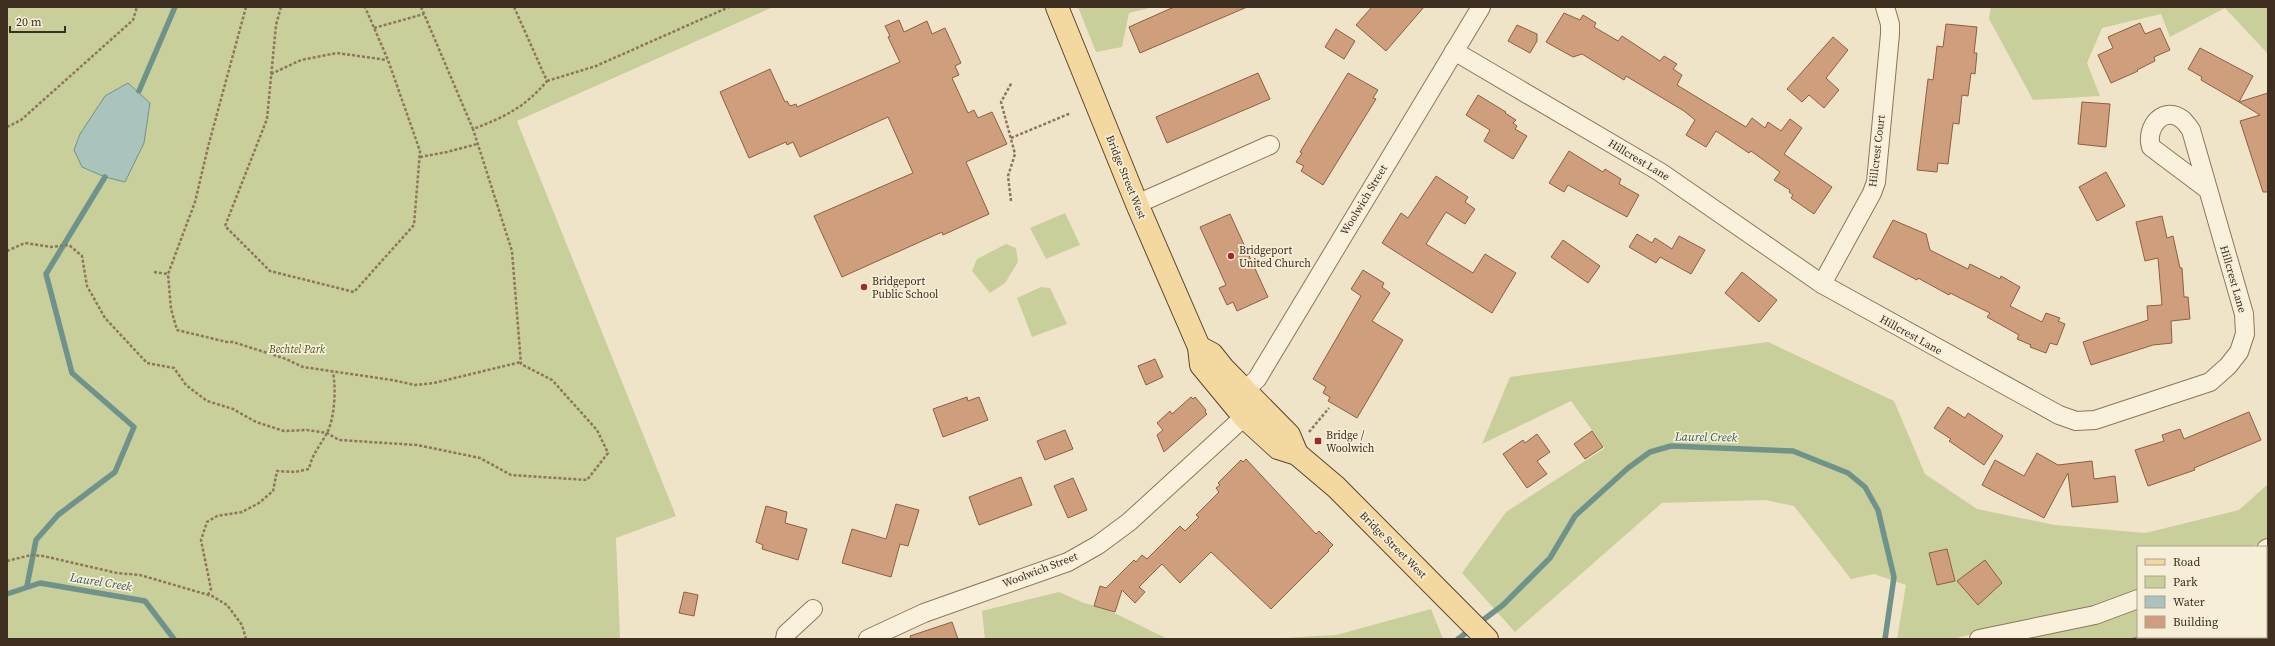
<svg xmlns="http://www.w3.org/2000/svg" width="2275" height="646" font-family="'Source Serif 4',serif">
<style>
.green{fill:#c9cf9b}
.water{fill:#a9c4bc;stroke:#6f938a}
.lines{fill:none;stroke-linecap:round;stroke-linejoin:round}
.stream{stroke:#6f938a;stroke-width:5.5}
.building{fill:#cf9f7d;stroke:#8d5f41}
.minor-casing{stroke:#8d765c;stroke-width:20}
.major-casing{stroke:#5b4430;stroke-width:24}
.path{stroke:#8d765c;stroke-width:2.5;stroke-dasharray:3 2;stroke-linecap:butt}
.minor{stroke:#faf1dc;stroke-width:18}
.major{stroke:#f3d9a0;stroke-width:22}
.poi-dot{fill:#9e2a2b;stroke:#f7eed8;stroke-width:1.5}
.labels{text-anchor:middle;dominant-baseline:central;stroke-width:3.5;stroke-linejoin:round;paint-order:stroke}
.street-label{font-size:11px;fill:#3d2e20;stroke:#f7eed8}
.poi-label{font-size:11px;fill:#3d2e20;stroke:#f7eed8;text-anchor:start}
.park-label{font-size:11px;font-style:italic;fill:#4d5a26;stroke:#f7eed8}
.water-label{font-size:12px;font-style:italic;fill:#2f5d5a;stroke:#f7eed8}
</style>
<rect width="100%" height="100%" fill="#f0e4c8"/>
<!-- green -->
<g class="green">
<polygon points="7,7 773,7 517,121 676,516 616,538 620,639 7,639"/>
<polygon points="1078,7 1153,7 1129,13 1122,47 1096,52"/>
<polygon points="1991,7 2268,7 2268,54 2225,8 2170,37 2161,14 2102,28 2087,63 2100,96 2033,100 1989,19"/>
<polygon points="1065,213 1080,245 1046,259 1030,228"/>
<polygon points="1006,244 1016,248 1018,262 1005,283 990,293 972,271 977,259"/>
<polygon points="1041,287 1050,288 1067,324 1032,337 1017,298"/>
<polygon points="1768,342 1894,401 1925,474 1977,509 2055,525 2145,533 2239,510 2268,484 2268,540 2250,547 2138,547 2138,590 2076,615 1997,628 1953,639 1897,639 1906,585 1874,574 1851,579 1794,506 1765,500 1662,503 1515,632 1462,573 1506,512 1605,448 1571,401 1482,444 1510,377"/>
<polygon points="2268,557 2268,598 2266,599 2266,558"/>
<polygon points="1059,592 1084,603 1104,608 1168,639 985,639 982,611"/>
<polygon points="2138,605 2138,637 2130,639 2014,639"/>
<polygon points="1431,609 1443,639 1267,639 1336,635"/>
</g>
<!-- water -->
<g class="water">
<polygon points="128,83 150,103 144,143 125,182 105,177 82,167 74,150 80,134 105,96"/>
<polygon points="2268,598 2268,639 2130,639 2138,637 2266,637 2266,599"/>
</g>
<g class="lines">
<!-- stream -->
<g class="stream">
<polyline points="139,91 175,7"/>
<polyline points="27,586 36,540 58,515 115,472 134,427 72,373 46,274 105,177"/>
<polyline points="7,594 40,583 145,601 174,639"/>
<polyline points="1479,623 1503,605 1550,558 1575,516 1628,468 1650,452 1671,446 1793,451 1848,473 1865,487 1878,510 1894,577 1885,639"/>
<polyline points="1458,639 1470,630"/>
</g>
</g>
<!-- building -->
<g class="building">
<polygon points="1174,7 1247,7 1140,53 1129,27"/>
<polygon points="1372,7 1424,7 1386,51 1356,25"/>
<polygon points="1564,13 1580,20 1583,15 1596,23 1594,27 1618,41 1622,36 1660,61 1664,56 1677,64 1673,69 1682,75 1677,85 1746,127 1752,118 1765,128 1768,122 1781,131 1790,119 1802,128 1784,154 1832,187 1814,214 1791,198 1793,195 1789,192 1790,190 1774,180 1780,172 1751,151 1749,153 1716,131 1706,147 1686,135 1695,120 1684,111 1626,76 1624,80 1582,54 1573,57 1546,42"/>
<polygon points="899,20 904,32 927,21 932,34 945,28 961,63 955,66 959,75 952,78 968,113 974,110 978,118 992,112 1007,144 966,162 989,214 943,235 942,232 842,277 814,216 913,173 888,117 800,157 793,142 787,145 786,142 749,158 720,92 770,69 785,102 787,101 790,106 796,104 797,107 900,62 888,37 890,36 885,26"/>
<polygon points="2140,23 2145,34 2160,28 2170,50 2154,57 2155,61 2137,70 2138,71 2111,83 2098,55 2113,48 2108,37"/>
<polygon points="1946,24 1977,27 1974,53 1977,53 1975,74 1971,73 1968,96 1962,95 1959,124 1953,123 1948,164 1938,163 1937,172 1917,170 1928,79 1933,80 1937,46 1943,47"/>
<polygon points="1517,25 1537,34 1537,41 1530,53 1508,41"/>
<polygon points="1336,29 1355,41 1344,59 1325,47"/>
<polygon points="1833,37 1848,50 1826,78 1839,90 1824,108 1809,95 1802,102 1787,89"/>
<polygon points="2200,48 2253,76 2239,102 2201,80 2202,77 2188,69"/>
<polygon points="1258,73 1270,99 1167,143 1156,117"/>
<polygon points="1348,73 1378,90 1373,98 1376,99 1323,185 1301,171 1304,166 1296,162 1302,153 1300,152"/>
<polygon points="2268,93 2268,192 2263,192 2240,121 2260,115 2239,102"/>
<polygon points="1478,95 1506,112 1505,113 1516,120 1513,123 1517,126 1515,129 1527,136 1513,159 1484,141 1490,130 1466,115"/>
<polygon points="2082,102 2110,104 2106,147 2078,144"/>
<polygon points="1569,151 1603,172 1605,169 1621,179 1619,184 1639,195 1627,217 1568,185 1564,192 1549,183"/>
<polygon points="2106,172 2125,206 2097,221 2079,187"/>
<polygon points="1436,176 1468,197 1465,202 1475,209 1465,224 1446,212 1426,244 1473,273 1485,254 1516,273 1492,313 1382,243 1401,213 1408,218"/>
<polygon points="1230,214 1268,297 1237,311 1233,302 1227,305 1219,288 1226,285 1200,227"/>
<polygon points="2162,216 2167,238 2173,236 2180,268 2182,268 2184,297 2188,297 2190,319 2171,321 2172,343 2153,345 2091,365 2083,342 2148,320 2147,306 2162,305 2158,258 2145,261 2136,222"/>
<polygon points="1893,220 1926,234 1930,250 1968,269 1970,264 2000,279 2001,276 2020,287 2010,306 2042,322 2046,313 2060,318 2058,321 2065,324 2057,345 2050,343 2046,353 2030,347 2031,345 2017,339 2019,335 1987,317 1990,313 1950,293 1949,295 1918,278 1917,280 1873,257"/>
<polygon points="1637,234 1652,243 1655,238 1672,249 1679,236 1705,250 1691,274 1660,257 1656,263 1629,247"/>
<polygon points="1563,240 1600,266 1588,283 1551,257"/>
<polygon points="1363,270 1384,283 1382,287 1390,293 1372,321 1403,340 1357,418 1328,401 1330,397 1323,393 1326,387 1313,379 1361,296 1351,289"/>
<polygon points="1742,272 1777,300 1759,322 1725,293"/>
<polygon points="1155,359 1163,377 1146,385 1138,366"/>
<polygon points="967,397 968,401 979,397 988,420 943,437 933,409"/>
<polygon points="1191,397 1193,399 1195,397 1206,410 1205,412 1207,414 1164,452 1157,435 1163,430 1157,423 1170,411 1172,414"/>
<polygon points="1948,407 1965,418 1968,413 2003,436 1984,465 1949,441 1951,439 1934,428"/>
<polygon points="2249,412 2261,440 2194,468 2195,470 2148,486 2135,450 2164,441 2162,435 2180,429 2184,439"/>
<polygon points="1065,430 1073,449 1045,460 1037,441"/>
<polygon points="1592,431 1603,447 1585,459 1574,444"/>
<polygon points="1537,434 1550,452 1537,461 1547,474 1527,488 1503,454 1523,440 1525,443"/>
<polygon points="2037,453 2058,465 2092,461 2094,479 2115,476 2118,502 2072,507 2068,473 2044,518 1982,485 1995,460 2024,476"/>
<polygon points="1246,459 1316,534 1319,531 1333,545 1328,550 1329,551 1271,609 1211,552 1180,583 1162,564 1139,587 1145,592 1135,603 1122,590 1115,612 1094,606 1100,586 1106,588 1134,560 1136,562 1142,555 1147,559 1180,526 1185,531 1199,517 1196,515 1219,492 1216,488 1220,485 1218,483 1241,460 1243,462"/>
<polygon points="1021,477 1032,505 979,525 969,497"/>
<polygon points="1073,478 1087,510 1068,518 1054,486"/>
<polygon points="896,504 919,510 908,546 900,544 891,577 842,563 852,529 886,539"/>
<polygon points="766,506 787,512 785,523 807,529 798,560 762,549 763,545 756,542"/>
<polygon points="1947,549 1955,581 1937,585 1929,553"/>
<polygon points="1985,560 2002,583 1978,605 1957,581"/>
<polygon points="684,592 698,595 694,616 679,613"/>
<polygon points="952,622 958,639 911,639 910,636"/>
</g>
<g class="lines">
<!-- minor casing -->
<g class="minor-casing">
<g id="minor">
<path d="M1454,51L1660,172L1822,284L2059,415L2076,421L2095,420L2210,382L2228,366L2239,352L2245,334L2244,314L2191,130C2189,127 2186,123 2183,120C2164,104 2145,127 2151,147L2207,189"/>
<polyline points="1137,204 1270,145"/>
<polyline points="1822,284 1872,193 1876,182 1890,34 1890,24 1885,7"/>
<polyline points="1245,390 1257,379 1481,7"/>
<polyline points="2266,549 2268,548"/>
<polyline points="785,639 786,634 813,609"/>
<polyline points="868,639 924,613 1068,562 1098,545 1129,522 1244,417"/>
<polyline points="1979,639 2095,615 2138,599"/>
</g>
</g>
<!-- major casing -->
<g class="major-casing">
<g id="major">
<polyline points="1057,7 1137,204 1199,347 1201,365 1244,417 1278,448 1297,454 1336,487 1487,639"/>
<polyline points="1199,347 1212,354 1224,369 1289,435 1297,454"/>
</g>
</g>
<!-- path -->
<g class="path">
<polyline points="246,7 208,147 195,202 168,274 171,309 177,330 227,342 233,342 286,359 303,367 392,380 415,385 434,383 521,362"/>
<polyline points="281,7 276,25 267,119 225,226 270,271 354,292 414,225 420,151 388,60 365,7"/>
<path d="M421,7L473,129C505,117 525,107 547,81L514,7"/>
<polyline points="374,28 424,14"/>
<polyline points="271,74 301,60 337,53 387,60"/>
<polyline points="547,81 596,66 729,7"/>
<polyline points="7,127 21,120 133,20 137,7"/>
<polyline points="1011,138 1071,113"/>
<polyline points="420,157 447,152 477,144"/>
<polyline points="1011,201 1008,176 1015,154 1001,102 1012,82"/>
<polyline points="7,251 25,243 51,247 69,245 82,256 87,286 105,318 147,363 174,368 186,385 207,401 233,409 256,422 284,431 307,430 327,433 339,440 417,445 480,458 511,475 587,480 608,453 597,430 552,380 521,364 512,251 473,129"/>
<polyline points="154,272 168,274"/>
<polyline points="1309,432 1329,408"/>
<polyline points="7,561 31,555 43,556 117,573 140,575 212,596 227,605 242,625 246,639"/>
<path d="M208,595L211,589L201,540L207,522L217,516L242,512L259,503L273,491L277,471L295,472L309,469C312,454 320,446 327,433C335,417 336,389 333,372"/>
</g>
<!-- minor -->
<use href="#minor" class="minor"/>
<!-- major -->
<use href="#major" class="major"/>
</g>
<!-- markers -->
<g class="poi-dot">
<circle cx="1231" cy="256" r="4"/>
<circle cx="864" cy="287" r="4"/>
<rect x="1314" y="437" width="8" height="8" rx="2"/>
</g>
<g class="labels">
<!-- street labels -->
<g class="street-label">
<text transform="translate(1877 151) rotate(-83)">Hillcrest Court</text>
<text transform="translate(1639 160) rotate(31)">Hillcrest Lane</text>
<text transform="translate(1126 177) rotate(68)">Bridge Street West</text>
<text transform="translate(1364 200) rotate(-59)">Woolwich Street</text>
<text transform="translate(2233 279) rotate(74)">Hillcrest Lane</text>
<text transform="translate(1911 335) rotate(29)">Hillcrest Lane</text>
<text transform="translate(1393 545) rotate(45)">Bridge Street West</text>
<text transform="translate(1040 570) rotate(-21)">Woolwich Street</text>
</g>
<!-- poi labels -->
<g class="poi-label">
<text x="1239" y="250">Bridgeport<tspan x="1239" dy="13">United Church</tspan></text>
<text x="872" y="281">Bridgeport<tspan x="872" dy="13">Public School</tspan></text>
<text x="1326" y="435">Bridge /<tspan x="1326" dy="13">Woolwich</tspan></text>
</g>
<!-- park labels -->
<g class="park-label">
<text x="297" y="349">Bechtel Park</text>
</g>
<!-- water labels -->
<g class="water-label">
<text transform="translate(1706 437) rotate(1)">Laurel Creek</text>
<text transform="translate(101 582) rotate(9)">Laurel Creek</text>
</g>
</g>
<!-- border -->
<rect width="2275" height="646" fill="none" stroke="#3d2e20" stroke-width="16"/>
<!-- legend -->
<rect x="2137" y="546" width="130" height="92" fill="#f7eed8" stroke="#ada18e"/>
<rect x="2145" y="559" width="20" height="6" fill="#f3d9a0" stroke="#ada18e"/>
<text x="2173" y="566" font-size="12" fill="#3d2e20">Road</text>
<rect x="2145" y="576" width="20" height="12" fill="#c9cf9b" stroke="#ada18e"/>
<text x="2173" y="586" font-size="12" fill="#3d2e20">Park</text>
<rect x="2145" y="596" width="20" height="12" fill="#a9c4bc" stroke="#ada18e"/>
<text x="2173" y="606" font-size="12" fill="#3d2e20">Water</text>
<rect x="2145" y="616" width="20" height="12" fill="#cf9f7d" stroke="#ada18e"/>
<text x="2173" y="626" font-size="12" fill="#3d2e20">Building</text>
<!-- scale -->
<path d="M10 26v6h55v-6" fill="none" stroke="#3d2e20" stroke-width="2"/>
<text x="16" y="26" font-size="12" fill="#3d2e20" stroke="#f7eed8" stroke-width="3" paint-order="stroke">20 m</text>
</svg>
